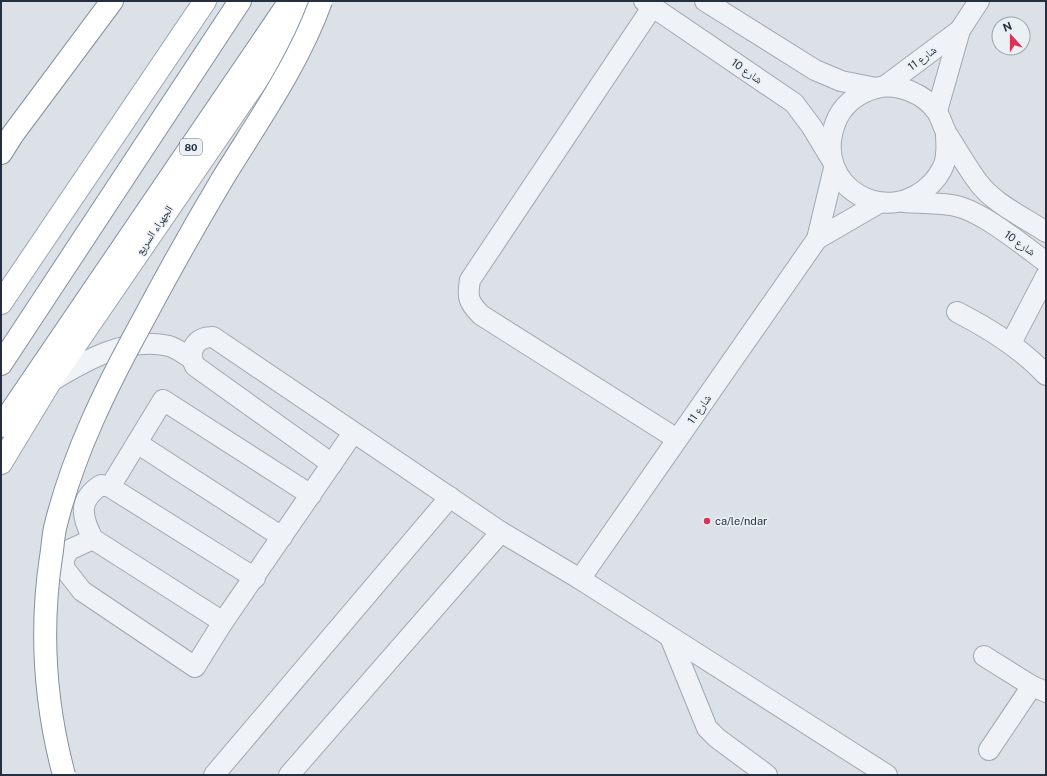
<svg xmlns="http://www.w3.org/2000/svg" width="1047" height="776" font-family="'Public Sans','Noto Naskh Arabic',sans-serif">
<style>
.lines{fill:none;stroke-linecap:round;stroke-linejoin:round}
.minor-casing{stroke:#a1a8b2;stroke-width:22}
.major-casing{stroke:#9aa6b5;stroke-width:24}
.highway-casing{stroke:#8290a0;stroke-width:24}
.minor{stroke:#eff2f6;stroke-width:20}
.major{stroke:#fff;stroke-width:22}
.highway{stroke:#fff;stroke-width:22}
.highway-bridge-casing{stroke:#8290a0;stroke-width:24;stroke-linecap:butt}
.highway-bridge{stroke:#fff;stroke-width:22}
.poi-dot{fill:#db3358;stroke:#ebf0f5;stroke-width:1.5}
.labels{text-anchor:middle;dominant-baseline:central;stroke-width:3;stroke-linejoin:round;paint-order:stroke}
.shield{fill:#ebf0f5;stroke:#606a76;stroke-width:1}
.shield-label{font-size:10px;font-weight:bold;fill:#24303f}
.street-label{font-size:11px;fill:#24303f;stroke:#ebf0f5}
.poi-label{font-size:11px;fill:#24303f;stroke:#ebf0f5;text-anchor:start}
</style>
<rect width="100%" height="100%" fill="#dce1e8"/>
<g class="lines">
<!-- minor casing -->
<g class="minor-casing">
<g id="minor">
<polyline points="644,1 794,103 812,127 830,157"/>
<polyline points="705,1 815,70 841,81 876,88"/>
<path d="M653,6L470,280C467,297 468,302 481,315L677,439"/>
<polyline points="885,86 960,30"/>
<polyline points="937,111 960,30 979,1"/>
<path d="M946,133C946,140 947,147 946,154C946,164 939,176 932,183C887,230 812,186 835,124C841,106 857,93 876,88C897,82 925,94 937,112C941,118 943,127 947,134C956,148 968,169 978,182C994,204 1024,217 1046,232"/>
<path d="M904,202C919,203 935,203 951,205C980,209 1021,244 1046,262"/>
<polyline points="817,239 879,203"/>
<path d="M957,312C990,329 1021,348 1046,375"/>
<polyline points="1011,343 1046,276"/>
<path d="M50,382C84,361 127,336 169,346C176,348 184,354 191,358"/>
<polyline points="137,443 282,537"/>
<path d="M332,464L195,366C187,350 196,337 213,337L501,532L580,579L887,775"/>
<polyline points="110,487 163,400 311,495"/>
<polyline points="93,539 69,550 64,559 64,568 82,591 195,667 223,622 353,433"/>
<polyline points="580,579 817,239 834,168"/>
<path d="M223,622L93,539C81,516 78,500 101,485L110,487L255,578"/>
<polyline points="670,637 707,728 717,738 767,775"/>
<polyline points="984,656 1032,686 1046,692"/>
<polyline points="989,750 1032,686"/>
<polyline points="214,775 450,497"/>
<polyline points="289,775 501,532"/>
</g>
</g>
<!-- major casing -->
<g class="major-casing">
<g id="major">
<polyline points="1,303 205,1"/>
<polyline points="1,463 50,382 311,1"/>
</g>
</g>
<!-- highway casing -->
<g class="highway-casing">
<g id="highway">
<polyline points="1,153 13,134 112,1"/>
<polyline points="1,364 240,1"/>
<polyline points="1,426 290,1"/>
</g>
</g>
<!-- minor -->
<use href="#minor" class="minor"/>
<!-- major -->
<use href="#major" class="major"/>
<!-- highway -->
<use href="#highway" class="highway"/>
<!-- highway-bridge casing -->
<g class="highway-bridge-casing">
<path id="highway-bridge" d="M64,775C45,704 40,630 51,557C53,546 53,534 56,524C74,452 107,386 142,322C168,273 195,225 223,178C258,121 298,65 321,1"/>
</g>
<!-- highway-bridge -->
<use href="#highway-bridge" class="highway-bridge"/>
</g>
<!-- markers -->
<circle class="poi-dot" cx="707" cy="521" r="4"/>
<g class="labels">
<!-- shield labels -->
<rect class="shield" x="180" y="139" width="22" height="16" rx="3"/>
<g class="shield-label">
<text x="191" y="147">80</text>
</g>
<!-- street labels -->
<g class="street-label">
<text transform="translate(922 58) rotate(-37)">شارع 11</text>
<text transform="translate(747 71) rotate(35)">شارع 10</text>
<text transform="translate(154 230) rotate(-56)">الجهراء السريع</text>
<text transform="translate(1020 243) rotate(35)">شارع 10</text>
<text transform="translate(699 409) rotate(-55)">شارع 11</text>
</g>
<!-- poi labels -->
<g class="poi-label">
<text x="715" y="521">ca/le/ndar</text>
</g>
</g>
<!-- border -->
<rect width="1047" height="776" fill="none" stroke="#24303f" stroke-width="4"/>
<!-- north arrow -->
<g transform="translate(1011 36) rotate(339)"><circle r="19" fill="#ebf0f5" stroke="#9ba3ac"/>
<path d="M0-3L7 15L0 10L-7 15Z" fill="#db3358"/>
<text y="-6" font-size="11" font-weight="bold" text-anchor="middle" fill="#24303f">N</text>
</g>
</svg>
